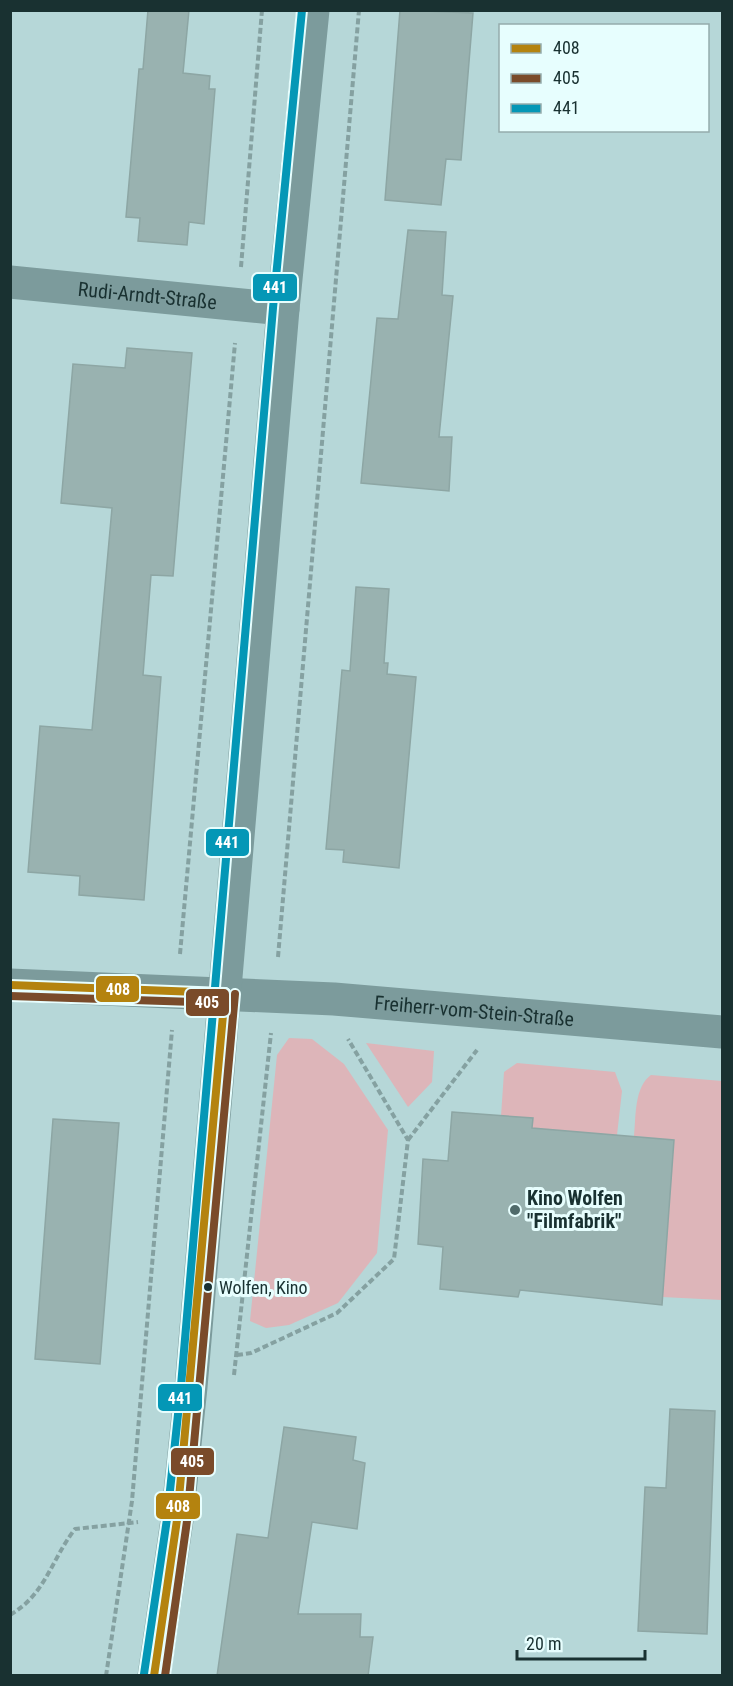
<svg xmlns="http://www.w3.org/2000/svg" width="733" height="1686" font-family="'Roboto Condensed',sans-serif">
<style>
.green{fill:#ddb5b9}
.building{fill:#99b2b0;stroke:#8da6a4;stroke-width:1.5}
.lines{fill:none;stroke-linecap:round;stroke-linejoin:round}
.path{stroke:#85a1a1;stroke-width:4;stroke-dasharray:6 3;stroke-linecap:butt}
.minor{stroke:#7c9b9c;stroke-width:33}
.bus-1-casing{stroke:#e7fefe;stroke-width:12}
.bus-2-casing{stroke:#e7fefe;stroke-width:12}
.bus-3-casing{stroke:#e7fefe;stroke-width:12}
.bus-1{stroke:#b4830f;stroke-width:8}
.bus-2{stroke:#7a4b2a;stroke-width:8}
.bus-3{stroke:#0497b6;stroke-width:8}
.poi-dot{fill:#506b6b;stroke:#e7fefe;stroke-width:2}
.bus-dot{fill:#193131;stroke:#e7fefe;stroke-width:2}
.labels{text-anchor:middle;dominant-baseline:central;stroke-width:6;stroke-linejoin:round;paint-order:stroke}
.bus-label{font-size:18px;fill:#193131;stroke:#e7fefe;text-anchor:start}
.street-label{font-size:20px;fill:#193131;stroke:#e7fefe}
.poi-label{font-size:20px;font-weight:bold;fill:#193131;stroke:#e7fefe;text-anchor:start}
.line-badge{stroke:#e7fefe;stroke-width:2}
.badge-label{font-size:16px;text-anchor:middle;font-weight:bold;fill:#fff}
</style>
<rect width="100%" height="100%" fill="#b6d7d8"/>
<!-- green -->
<g class="green">
<polygon points="289,1038 312,1039 344,1064 388,1130 377,1253 338,1303 289,1325 266,1328 250,1321 277,1055"/>
<polygon points="366,1043 434,1051 432,1082 408,1107"/>
<polygon points="517,1063 615,1072 622,1091 617,1135 532,1128 532,1118 501,1116 504,1072"/>
<path d="M651,1075L722,1081V1300L662,1297L674,1140L634,1136C636,1117 634,1087 651,1075Z"/>
</g>
<!-- building -->
<g class="building">
<polygon points="148,10 189,10 183,73 210,76 209,89 215,89 204,224 189,222 187,245 138,241 140,218 126,217 139,69 143,69"/>
<polygon points="400,10 473,13 461,160 446,159 441,205 385,200"/>
<polygon points="408,230 446,232 442,295 453,296 439,437 452,437 449,491 361,483 377,318 398,319"/>
<polygon points="127,348 192,353 173,576 151,575 143,675 161,677 144,900 79,895 80,876 28,872 40,726 92,730 112,508 61,503 73,364 125,368"/>
<polygon points="356,587 389,589 384,663 388,663 387,674 416,677 399,868 343,862 344,850 326,849 342,670 350,671"/>
<polygon points="452,1112 533,1118 532,1128 674,1140 662,1305 520,1290 518,1297 440,1289 443,1247 418,1244 423,1159 448,1161"/>
<polygon points="53,1119 119,1123 100,1364 35,1359"/>
<polygon points="670,1409 715,1411 707,1634 638,1631 645,1487 666,1488"/>
<polygon points="284,1427 356,1437 353,1460 365,1463 357,1529 312,1522 298,1614 361,1614 360,1637 373,1637 368,1676 217,1676 237,1534 268,1538"/>
</g>
<g class="lines">
<!-- path -->
<g class="path">
<polyline points="241,267 262,10"/>
<polyline points="180,954 235,343"/>
<polyline points="278,957 359,10"/>
<polyline points="408,1140 477,1050"/>
<polyline points="237,1355 251,1353 337,1313 394,1259 408,1140 348,1039"/>
<polyline points="234,1375 271,1033"/>
<path d="M10,1615C46,1594 51,1560 75,1529L138,1522"/>
<polyline points="106,1676 132,1501 172,1030"/>
</g>
<!-- minor -->
<g class="minor">
<path id="s1" d="M10,282L283,309"/>
<path id="s2" d="M10,985L334,999L722,1032"/>
<polyline points="154,1676 177,1520 191,1387 283,309 313,10"/>
</g>
<!-- bus-1 casing -->
<g class="bus-1-casing">
<g id="bus-1">
<polyline points="10,985 225,993"/>
<polyline points="154,1676 177,1520 225,993"/>
</g>
</g>
<!-- bus-2 casing -->
<g class="bus-2-casing">
<g id="bus-2">
<polyline points="10,996 225,1003"/>
<polyline points="165,1676 187,1521 235,994"/>
</g>
</g>
<!-- bus-3 casing -->
<g class="bus-3-casing">
<polyline id="bus-3" points="144,1674 167,1519 181,1386 273,308 302,10"/>
</g>
<!-- bus-1 -->
<use href="#bus-1" class="bus-1"/>
<!-- bus-2 -->
<use href="#bus-2" class="bus-2"/>
<!-- bus-3 -->
<use href="#bus-3" class="bus-3"/>
</g>
<!-- markers -->
<circle class="poi-dot" cx="515" cy="1210" r="6"/>
<circle class="bus-dot" cx="208" cy="1287" r="5"/>
<g class="labels">
<!-- bus labels -->
<g class="bus-label">
<text x="219" y="1287">Wolfen, Kino</text>
</g>
<!-- street labels -->
<g class="street-label">
<text stroke="none"><textPath href="#s1" startOffset="138">Rudi-Arndt-Straße</textPath></text>
<text stroke="none"><textPath href="#s2" startOffset="465">Freiherr-vom-Stein-Straße</textPath></text>
</g>
<!-- poi labels -->
<g class="poi-label">
<text x="527" y="1198">Kino Wolfen<tspan x="527" dy="23">"Filmfabrik"</tspan></text>
</g>
</g>
<g class="line-badge">
<rect x="252" y="273" width="46" height="29" rx="6" fill="#0497b6"/>
<rect x="205" y="828" width="45" height="29" rx="6" fill="#0497b6"/>
<rect x="95" y="975" width="45" height="28" rx="6" fill="#b4830f"/>
<rect x="185" y="988" width="45" height="29" rx="6" fill="#7a4b2a"/>
<rect x="157" y="1383" width="46" height="29" rx="6" fill="#0497b6"/>
<rect x="170" y="1447" width="45" height="29" rx="6" fill="#7a4b2a"/>
<rect x="155" y="1492" width="46" height="28" rx="6" fill="#b4830f"/>
</g>
<g class="badge-label">
<text x="275" y="293">441</text>
<text x="227" y="848">441</text>
<text x="118" y="995">408</text>
<text x="207" y="1008">405</text>
<text x="180" y="1404">441</text>
<text x="192" y="1467">405</text>
<text x="178" y="1512">408</text>
</g>
<!-- border -->
<rect width="733" height="1686" fill="none" stroke="#193131" stroke-width="24"/>
<!-- legend -->
<rect x="499" y="24" width="210" height="108" fill="#e7fefe" stroke="#95acac" stroke-width="1.5"/>
<rect x="511" y="44" width="30" height="9" fill="#b4830f" stroke="#95acac" stroke-width="1.5"/>
<text x="553" y="54" font-size="18" fill="#193131">408</text>
<rect x="511" y="74" width="30" height="9" fill="#7a4b2a" stroke="#95acac" stroke-width="1.5"/>
<text x="553" y="84" font-size="18" fill="#193131">405</text>
<rect x="511" y="104" width="30" height="9" fill="#0497b6" stroke="#95acac" stroke-width="1.5"/>
<text x="553" y="114" font-size="18" fill="#193131">441</text>
<!-- scale -->
<path d="M517 1650v9h128v-9" fill="none" stroke="#193131" stroke-width="3"/>
<text x="526" y="1650" font-size="18" fill="#193131" stroke="#e7fefe" stroke-width="4.5" paint-order="stroke">20 m</text>
</svg>
